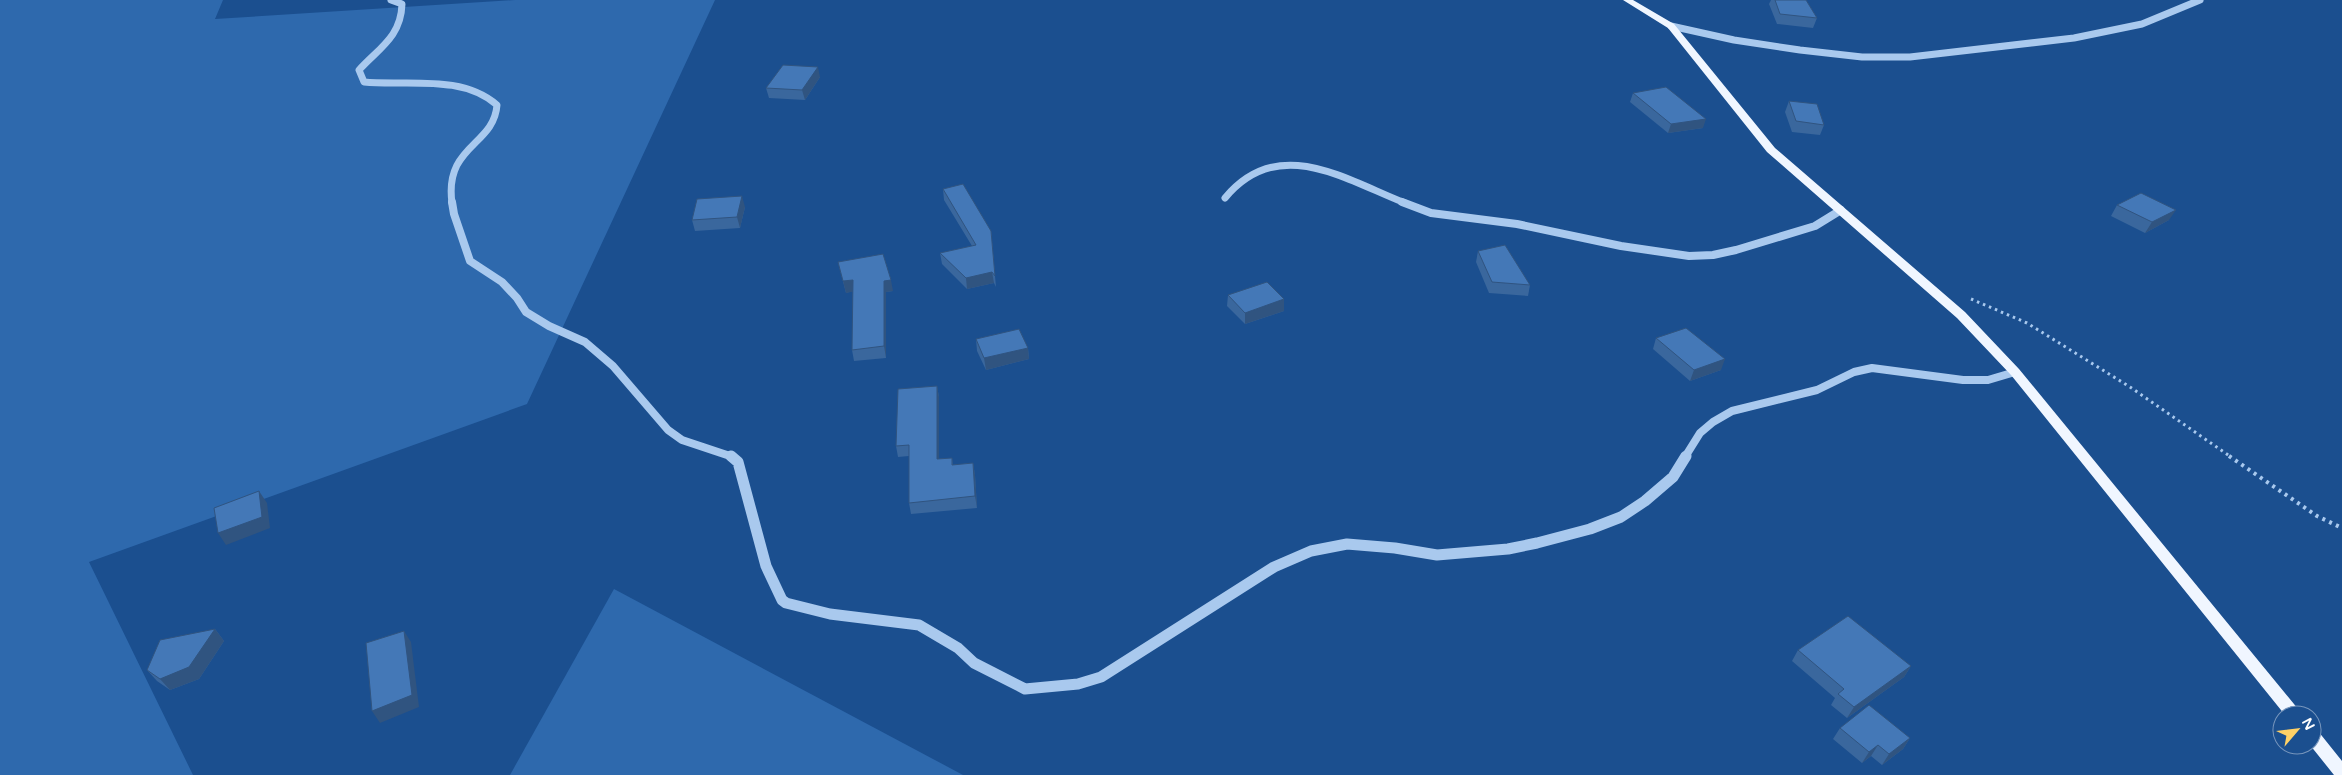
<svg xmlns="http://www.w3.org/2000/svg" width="2342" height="775" font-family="'Varela Round',sans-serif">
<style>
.green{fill:#2e69ad}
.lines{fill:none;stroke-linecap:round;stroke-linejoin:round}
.path-far1{stroke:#a9c9ee;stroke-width:3;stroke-dasharray:2.5 4;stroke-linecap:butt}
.path{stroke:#a9c9ee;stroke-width:4;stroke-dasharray:3 4.5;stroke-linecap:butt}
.minor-far2{stroke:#a9c9ee;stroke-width:7}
.minor-far1{stroke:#a9c9ee;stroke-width:8}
.minor{stroke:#a9c9ee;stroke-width:11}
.major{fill:#f0f6ff;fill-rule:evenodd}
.wall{fill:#3a679d}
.shaded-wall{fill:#305480}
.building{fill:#4478b7;stroke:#305480}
</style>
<rect width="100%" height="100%" fill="#1b4f8f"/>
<!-- green -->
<g class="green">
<polygon points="0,0 223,0 215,19 515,0 715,0 527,404 89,562 193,775 0,775"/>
<polygon points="614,589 963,775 510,775"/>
</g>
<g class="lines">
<!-- path-far1 -->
<polyline class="path-far1" points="1971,299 2027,323 2130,387 2231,457"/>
<!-- path -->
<polyline class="path" points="2229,456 2317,516 2342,528"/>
<!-- minor-far2 -->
<g class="minor-far2">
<path d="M391,0L402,4C401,37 379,48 359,70L364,82C407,86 462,74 497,105C494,146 444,145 452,203"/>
<polyline points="1671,26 1734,40 1800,50 1862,57 1910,57 2074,38 2142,24 2200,0"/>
<path d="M1225,198C1278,134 1344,179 1405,203"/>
</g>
<!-- minor-far1 -->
<g class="minor-far1">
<polyline points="452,202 454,214 470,261 502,282 517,298 526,312 549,326 585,342 613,366 668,430 682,440 733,457"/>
<polyline points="1402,202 1431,213 1517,224 1621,246 1689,256 1713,255 1736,250 1815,226 1841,210"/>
<polyline points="1685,457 1700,433 1713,422 1732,411 1817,390 1854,372 1872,368 1963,380 1988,380 2015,372"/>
</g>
<!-- minor -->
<polyline class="minor" points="731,456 738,462 766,566 782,600 786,603 830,614 919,625 958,648 974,663 1025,689 1078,684 1101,677 1274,567 1311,551 1347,544 1395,548 1437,555 1508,549 1537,543 1590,529 1621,517 1645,501 1673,477 1686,456"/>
<!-- major -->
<g class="major">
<polygon points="1623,0 1633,0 1674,24 1775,148 1965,312 2019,369 2303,715 2285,715 2011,375 1957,318 1767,152 1668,28"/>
<polygon points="2312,729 2318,731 2342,761 2342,775 2334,775 2310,745 2312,745"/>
</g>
</g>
<!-- wall -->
<g class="wall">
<polygon points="1771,0 1806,0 1817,18 1813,28 1777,24 1769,4"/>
<polygon points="820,77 805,100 769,98 766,88"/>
<polygon points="1633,93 1703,128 1668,133 1630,102"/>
<polygon points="1789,101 1824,125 1820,135 1792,132 1785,112"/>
<polygon points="943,189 991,231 996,287 994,283 967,289 942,264 940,253 972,246 944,200"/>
<polygon points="2117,205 2169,220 2145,233 2111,216"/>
<polygon points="745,207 740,228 695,231 692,220"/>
<polygon points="1478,251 1530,285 1528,296 1489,293 1476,262"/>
<polygon points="838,262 893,291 886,292 886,358 854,361 852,350 853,291 846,293"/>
<polygon points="1228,295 1284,299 1284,311 1245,324 1227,306"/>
<polygon points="1656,338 1721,370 1690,381 1653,349"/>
<polygon points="976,339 1028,348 1029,359 986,370 977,351"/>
<polygon points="937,386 939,397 939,459 952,458 953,465 973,463 975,475 977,508 911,514 909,503 909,456 898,457 896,446"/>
<polygon points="215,629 224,641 199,679 170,690 157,681 147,670"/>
<polygon points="1798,650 1911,666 1904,677 1847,718 1831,705 1835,698 1792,661"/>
<polygon points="1840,728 1910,738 1903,749 1882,765 1871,756 1862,763 1833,739"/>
</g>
<!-- shaded-wall -->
<g class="shaded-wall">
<polygon points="818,67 820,77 805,100 802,90"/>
<polygon points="1706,119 1703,128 1668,133 1671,124"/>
<polygon points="742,196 745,207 740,228 737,217"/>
<polygon points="2176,210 2169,220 2145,233 2152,222"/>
<polygon points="992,272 994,283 967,289 966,278"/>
<polygon points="853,280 856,291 846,293 843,281"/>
<polygon points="891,280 893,291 886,292 886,358 884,346 884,281"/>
<polygon points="1284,299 1284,311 1245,324 1245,313"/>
<polygon points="1028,348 1029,359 986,370 984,358"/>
<polygon points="1725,359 1721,370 1690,381 1694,370"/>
<polygon points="937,386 939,397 939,471 937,459"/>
<polygon points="973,463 975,475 977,508 975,496"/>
<polygon points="259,491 267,503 270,528 226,545 218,533"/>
<polygon points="215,629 224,641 199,679 170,690 160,679"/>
<polygon points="404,631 411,642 419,707 380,723 372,711"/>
<polygon points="1911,666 1904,677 1847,718 1854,707"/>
<polygon points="1910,738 1903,749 1882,765 1889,754"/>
<polygon points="1878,745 1871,756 1862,763 1869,752"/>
</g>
<!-- building -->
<g class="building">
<polygon points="1775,0 1806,0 1817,18 1780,14"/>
<polygon points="783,65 818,67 802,90 766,88"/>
<polygon points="1666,87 1706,119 1671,124 1633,93"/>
<polygon points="1789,101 1817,104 1824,125 1796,121"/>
<polygon points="963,184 991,231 995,276 992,272 966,278 940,253 976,245 943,189"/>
<polygon points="2141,193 2176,210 2152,222 2117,205"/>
<polygon points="742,196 737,217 692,220 697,199"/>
<polygon points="1505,245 1530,285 1492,282 1478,251"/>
<polygon points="883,254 891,280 884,281 884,346 852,350 853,280 843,281 838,262"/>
<polygon points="1267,282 1284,299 1245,313 1228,295"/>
<polygon points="1686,328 1725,359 1694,370 1656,338"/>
<polygon points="1019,329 1028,348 984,358 976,339"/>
<polygon points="937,386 937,459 952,458 952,465 973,463 975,496 909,503 909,445 896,446 898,389"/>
<polygon points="259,491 262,517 218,533 214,508"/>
<polygon points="1848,616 1911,666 1854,707 1838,694 1844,689 1798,650"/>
<polygon points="215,629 189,667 160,679 147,670 160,640"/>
<polygon points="404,631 412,695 372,711 366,643"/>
<polygon points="1869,705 1910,738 1889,754 1878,745 1869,752 1840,728"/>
</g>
<!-- north arrow -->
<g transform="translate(2297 730) rotate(62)"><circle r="24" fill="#1b4f8f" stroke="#7695bc"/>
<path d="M0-4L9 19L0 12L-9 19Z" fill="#ffd166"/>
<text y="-8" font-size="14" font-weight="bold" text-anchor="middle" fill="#ffffff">N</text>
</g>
</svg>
